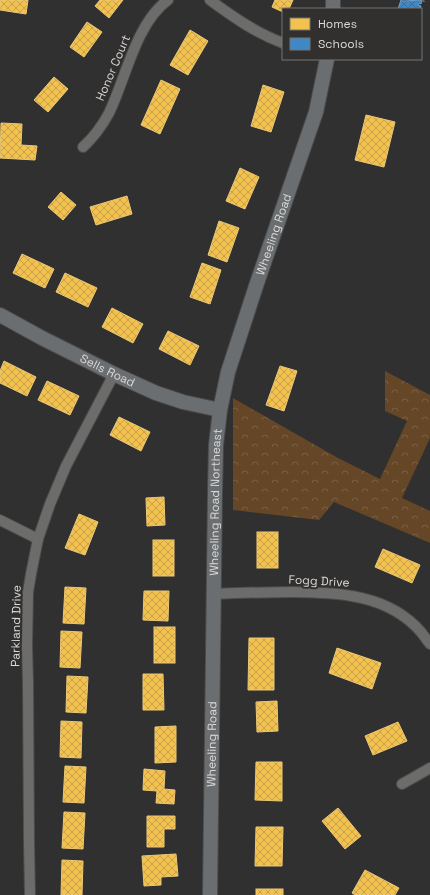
<svg xmlns="http://www.w3.org/2000/svg" width="430" height="895" font-family="'Space Grotesk',sans-serif">
<style>
.forest{fill:url(#forest-crowns)}
.homes{fill:url(#homes-cross-hatch);stroke:#ebc877}
.schools{fill:url(#schools-cross-hatch);stroke:#6ea0cb}
.lines{fill:none;stroke-linecap:round;stroke-linejoin:round}
.street-casing{stroke:#4c4b4b;stroke-width:12}
.secondary-casing{stroke:#4c4b4b;stroke-width:16}
.path{stroke:#6a6969;stroke-width:2;stroke-dasharray:3 3;stroke-linecap:butt}
.street{stroke:#6c6c6b;stroke-width:10}
.secondary{stroke:#6b6e70;stroke-width:14}
.labels{text-anchor:middle;dominant-baseline:central;stroke-width:4;stroke-linejoin:round;paint-order:stroke}
.street-label{font-size:12px;fill:#dad9d8;stroke:#32302f}
</style>
<defs>
<pattern id="forest-crowns" width="20" height="18" patternUnits="userSpaceOnUse"><rect width="20" height="18" fill="#654626"/><path d="M2 6a3 3 0 1 1 6 0M12 15a3 3 0 1 1 6 0" fill="none" stroke="#7a6045"/></pattern>
<pattern id="homes-cross-hatch" width="8" height="8" patternUnits="userSpaceOnUse"><rect width="8" height="8" fill="#f2c14e"/><path d="M0 0l8 8M0 8l8-8" fill="none" stroke="#c6a14b"/></pattern>
<pattern id="schools-cross-hatch" width="8" height="8" patternUnits="userSpaceOnUse"><rect width="8" height="8" fill="#3f88c5"/><path d="M0 0l8 8M0 8l8-8" fill="none" stroke="#406f97"/></pattern>
</defs>
<rect width="100%" height="100%" fill="#313030"/>
<!-- forest -->
<polygon class="forest" points="385,371 430,395 430,438 402,498 430,511 430,543 334,502 319,520 233,510 233,398 338,458 380,479 407,421 385,411"/>
<!-- homes -->
<g class="homes">
<polygon points="0,0 28,0 26,14 0,10"/>
<polygon points="100,0 123,0 109,18 95,6"/>
<polygon points="275,0 293,0 289,9 283,9 283,12 272,7"/>
<polygon points="87,22 102,32 84,57 70,47"/>
<polygon points="190,30 208,41 188,75 170,65"/>
<polygon points="54,77 68,89 48,112 34,100"/>
<polygon points="161,80 180,89 160,134 141,125"/>
<polygon points="263,85 284,92 271,132 251,126"/>
<polygon points="366,115 395,122 384,167 355,160"/>
<polygon points="1,123 22,124 21,145 37,146 35,160 0,158"/>
<polygon points="240,168 259,177 245,209 226,201"/>
<polygon points="61,192 76,205 63,220 48,207"/>
<polygon points="127,196 132,214 96,225 90,207"/>
<polygon points="219,221 239,228 227,262 208,255"/>
<polygon points="22,254 54,269 45,288 13,273"/>
<polygon points="202,263 221,270 210,304 190,297"/>
<polygon points="65,273 97,288 88,307 56,292"/>
<polygon points="112,308 143,324 133,343 102,327"/>
<polygon points="168,331 199,346 190,365 159,349"/>
<polygon points="4,361 36,377 27,396 0,383 0,371"/>
<polygon points="280,366 297,371 284,411 266,405"/>
<polygon points="47,381 79,396 70,415 38,400"/>
<polygon points="119,417 150,432 141,451 110,435"/>
<polygon points="164,497 165,525 147,526 146,498"/>
<polygon points="79,514 98,522 85,555 65,548"/>
<rect x="257" y="532" width="21" height="36"/>
<rect x="153" y="540" width="21" height="36"/>
<polygon points="383,549 420,565 412,583 375,567"/>
<polygon points="65,587 86,588 84,624 63,623"/>
<polygon points="144,591 169,591 168,621 143,620"/>
<rect x="154" y="627" width="21" height="36"/>
<polygon points="61,631 82,632 80,668 60,667"/>
<polygon points="249,638 274,638 274,690 248,690"/>
<polygon points="337,648 381,663 372,689 329,673"/>
<polygon points="143,674 163,674 164,710 143,710"/>
<polygon points="67,676 88,677 86,713 66,712"/>
<polygon points="277,701 278,731 257,732 256,702"/>
<polygon points="61,721 82,722 81,758 60,757"/>
<polygon points="398,722 407,741 373,755 365,736"/>
<polygon points="176,726 176,762 155,763 155,727"/>
<polygon points="256,762 282,762 282,801 255,800"/>
<polygon points="65,766 86,767 84,803 63,802"/>
<polygon points="144,769 165,771 164,789 175,790 174,804 156,803 157,791 143,790"/>
<polygon points="338,808 361,836 345,849 322,821"/>
<polygon points="64,812 85,813 83,849 62,848"/>
<polygon points="147,816 175,816 175,829 164,829 164,847 147,847"/>
<polygon points="256,827 283,827 282,866 255,866"/>
<polygon points="176,854 178,876 161,877 161,885 144,886 142,856"/>
<polygon points="62,860 83,861 82,895 61,895"/>
<polygon points="365,870 399,888 395,895 355,895 352,893"/>
<rect x="256" y="889" width="27" height="6"/>
</g>
<!-- schools -->
<polygon class="schools" points="401,0 403,1 422,0 421,4 419,3 418,5 421,6 420,9 398,9"/>
<g class="lines">
<!-- street casing -->
<g class="street-casing">
<g id="street">
<path d="M210,0C233,17 256,33 283,43"/>
<path d="M83,147C94,137 102,126 109,113C126,78 136,23 168,0"/>
<polyline points="0,520 38,539"/>
<path d="M213,594C240,593 267,592 293,592C339,593 388,594 421,632C424,636 427,640 430,644"/>
<polyline points="402,784 430,768"/>
<polyline points="30,895 29,843 28,682 27,646 28,592 31,574 38,539 50,504 66,466 114,374"/>
</g>
</g>
<!-- secondary casing -->
<g class="secondary-casing">
<g id="secondary">
<polyline points="333,9 333,0"/>
<path id="s1" d="M0,315L42,338L114,374L156,393L183,402L220,410"/>
<path id="s2" d="M210,895L215,493L216,445L220,410L228,372L257,283L316,112L327,59"/>
</g>
</g>
<!-- path -->
<polyline class="path" points="422,0 424,1 426,0"/>
<!-- street -->
<use href="#street" class="street"/>
<!-- secondary -->
<use href="#secondary" class="secondary"/>
</g>
<g class="labels">
<!-- street labels -->
<g class="street-label">
<text transform="translate(113 68) rotate(-67)">Honor Court</text>
<text stroke="none"><textPath href="#s2" startOffset="669">Wheeling Road</textPath></text>
<text stroke="none"><textPath href="#s1" startOffset="121">Sells Road</textPath></text>
<text stroke="none"><textPath href="#s2" startOffset="393">Wheeling Road Northeast</textPath></text>
<text transform="translate(319 581) rotate(3)">Fogg Drive</text>
<text transform="translate(16 626) rotate(-89)">Parkland Drive</text>
<text stroke="none"><textPath href="#s2" startOffset="151">Wheeling Road</textPath></text>
</g>
</g>
<!-- legend -->
<rect x="282" y="8" width="140" height="52" fill="#32302f" stroke="#757473"/>
<rect x="290" y="18" width="20" height="12" fill="#f2c14e" stroke="#757473"/>
<text x="318" y="28" font-size="12" fill="#dad9d8">Homes</text>
<rect x="290" y="38" width="20" height="12" fill="#3f88c5" stroke="#757473"/>
<text x="318" y="48" font-size="12" fill="#dad9d8">Schools</text>
</svg>
